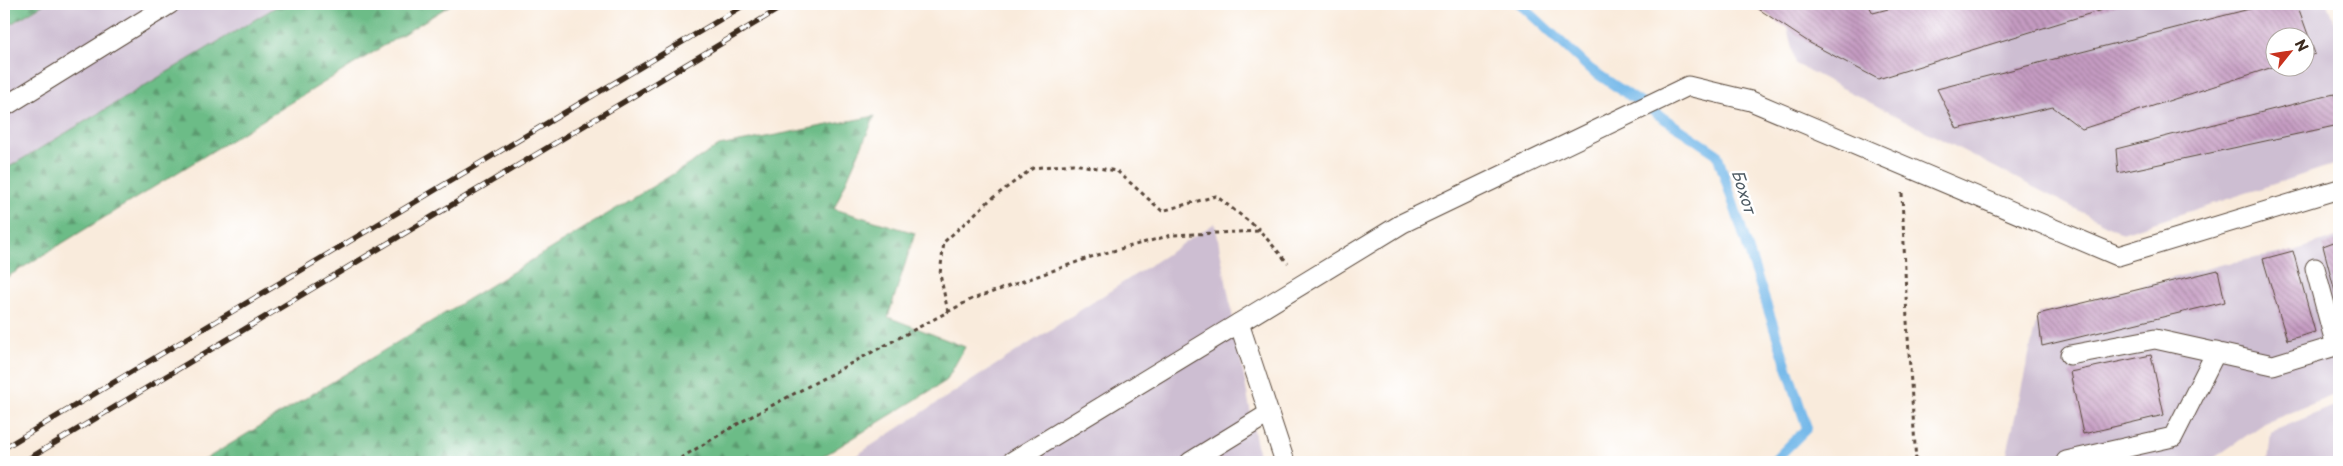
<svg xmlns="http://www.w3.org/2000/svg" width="2343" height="466" font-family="'Playpen Sans',sans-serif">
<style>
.industrial{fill:#cdbed2;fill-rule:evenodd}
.forest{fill:url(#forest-firs);stroke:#547352}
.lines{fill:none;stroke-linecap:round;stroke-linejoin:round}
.stream{stroke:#73b8e9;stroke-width:10}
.building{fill:url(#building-back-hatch)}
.lane-casing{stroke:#58473a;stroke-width:21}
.path{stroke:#58473a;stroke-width:3;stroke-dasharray:4 4;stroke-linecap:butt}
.lane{stroke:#fff;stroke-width:19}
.rail-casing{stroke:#3b2a1e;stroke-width:5.5}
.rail{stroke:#fff;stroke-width:4;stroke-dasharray:11;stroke-linecap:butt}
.labels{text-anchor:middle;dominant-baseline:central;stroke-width:5;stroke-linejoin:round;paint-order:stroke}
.water-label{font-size:16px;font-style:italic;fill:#4f5c65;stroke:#fff}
</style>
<defs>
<pattern id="forest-firs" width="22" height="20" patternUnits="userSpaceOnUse" patternTransform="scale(1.25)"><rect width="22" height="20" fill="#6cbc87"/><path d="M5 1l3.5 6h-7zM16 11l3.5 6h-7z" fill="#5a996e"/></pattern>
<pattern id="building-back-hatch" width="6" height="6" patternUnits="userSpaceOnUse" patternTransform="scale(1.25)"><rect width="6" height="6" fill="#c59bc2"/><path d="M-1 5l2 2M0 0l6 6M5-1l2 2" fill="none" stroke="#a17f9d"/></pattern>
</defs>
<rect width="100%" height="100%" fill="#fff"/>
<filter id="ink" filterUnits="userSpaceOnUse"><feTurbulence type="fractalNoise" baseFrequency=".02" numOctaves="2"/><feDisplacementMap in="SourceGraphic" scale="10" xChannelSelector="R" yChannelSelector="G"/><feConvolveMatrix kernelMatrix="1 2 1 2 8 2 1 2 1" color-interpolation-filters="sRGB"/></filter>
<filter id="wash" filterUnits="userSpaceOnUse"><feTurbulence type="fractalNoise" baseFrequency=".0096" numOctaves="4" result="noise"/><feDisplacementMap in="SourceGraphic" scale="20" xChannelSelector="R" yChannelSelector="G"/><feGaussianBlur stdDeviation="1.12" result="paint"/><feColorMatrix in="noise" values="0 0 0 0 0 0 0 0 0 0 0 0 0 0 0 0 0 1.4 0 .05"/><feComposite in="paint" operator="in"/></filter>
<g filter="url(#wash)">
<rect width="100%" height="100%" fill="#f9ebdc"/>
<!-- industrial -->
<g class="industrial">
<polygon points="44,4 281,4 4,170 4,29"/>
<path d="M1781,4H2327L2339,34V163L2122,233L1796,64ZM2276,38H2306V68H2276Z"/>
<polygon points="1215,223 1260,462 846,462"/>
<polygon points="2339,236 2339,393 2265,423 2208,462 2005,462 2038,314 2224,264 2294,251"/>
<polygon points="2339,404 2339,462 2268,462 2271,432"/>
</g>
<!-- forest -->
<g class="forest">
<polygon points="4,4 44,4 4,28"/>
<polygon points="281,4 452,4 4,279 4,170"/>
<polygon points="875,116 834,209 915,233 888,317 965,347 946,381 814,462 201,462 719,146"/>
</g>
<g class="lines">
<!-- stream -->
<polyline class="stream" points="1520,4 1590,69 1717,154 1807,428 1773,462"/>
</g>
<g id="blocks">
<!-- building -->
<g class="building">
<polygon points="1751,4 1868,4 1873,13 1907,4 2121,4 1878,79 1810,43"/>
<polygon points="2269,4 2297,4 2315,54 2306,57 2306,38 2276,38 2276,66 2082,129 2053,107 1957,129 1937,89"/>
<polygon points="2334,94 2339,106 2339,125 2118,173 2116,149"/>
<polygon points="2339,240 2339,307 2323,246"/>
<polygon points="2293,251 2315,332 2287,340 2263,259"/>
<polygon points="2218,270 2225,302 2042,346 2038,314"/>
<polygon points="2151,355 2164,415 2083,434 2070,372"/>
</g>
</g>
</g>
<g filter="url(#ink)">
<use href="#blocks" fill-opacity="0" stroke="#58473a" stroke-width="1"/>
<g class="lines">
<!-- lane casing -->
<g class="lane-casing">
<g id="lane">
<polyline points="4,107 170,4"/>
<polyline points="2315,268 2336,346"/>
<polyline points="1239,323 1285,462"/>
<polyline points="2070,355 2155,339 2273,365 2339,345"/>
<polyline points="2066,461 2173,437 2216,352"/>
<polyline points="1011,462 1403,223 1688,86 1751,101 2118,256 2339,189"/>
<polyline points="1190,462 1268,414"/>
</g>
</g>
<!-- path -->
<g class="path">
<polyline points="1902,193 1907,321 1916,462"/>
<polyline points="948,312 940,274 944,242 990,200 1033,168 1073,164 1117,171 1162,211 1216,196 1260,230"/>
<polyline points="674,462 741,422 970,300 1094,256 1172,235 1260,231 1288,263"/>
</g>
<!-- lane -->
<use href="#lane" class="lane"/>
<!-- rail casing -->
<g class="rail-casing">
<g id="rail">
<polyline points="4,448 746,4"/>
<polyline points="23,462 787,4"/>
</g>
</g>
<!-- rail -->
<use href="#rail" class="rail"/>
</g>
</g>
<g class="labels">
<!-- water labels -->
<g class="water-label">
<text transform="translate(1745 191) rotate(72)">Бохот</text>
</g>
</g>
<!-- margin -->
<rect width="2343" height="466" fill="none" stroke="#fff" stroke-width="20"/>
<!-- north arrow -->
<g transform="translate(2290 52) rotate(60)"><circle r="24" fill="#ffffff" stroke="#b1aaa5"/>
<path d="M0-4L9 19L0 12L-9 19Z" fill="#c8321e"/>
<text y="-8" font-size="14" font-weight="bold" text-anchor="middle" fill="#3b2a1e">N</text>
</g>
</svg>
